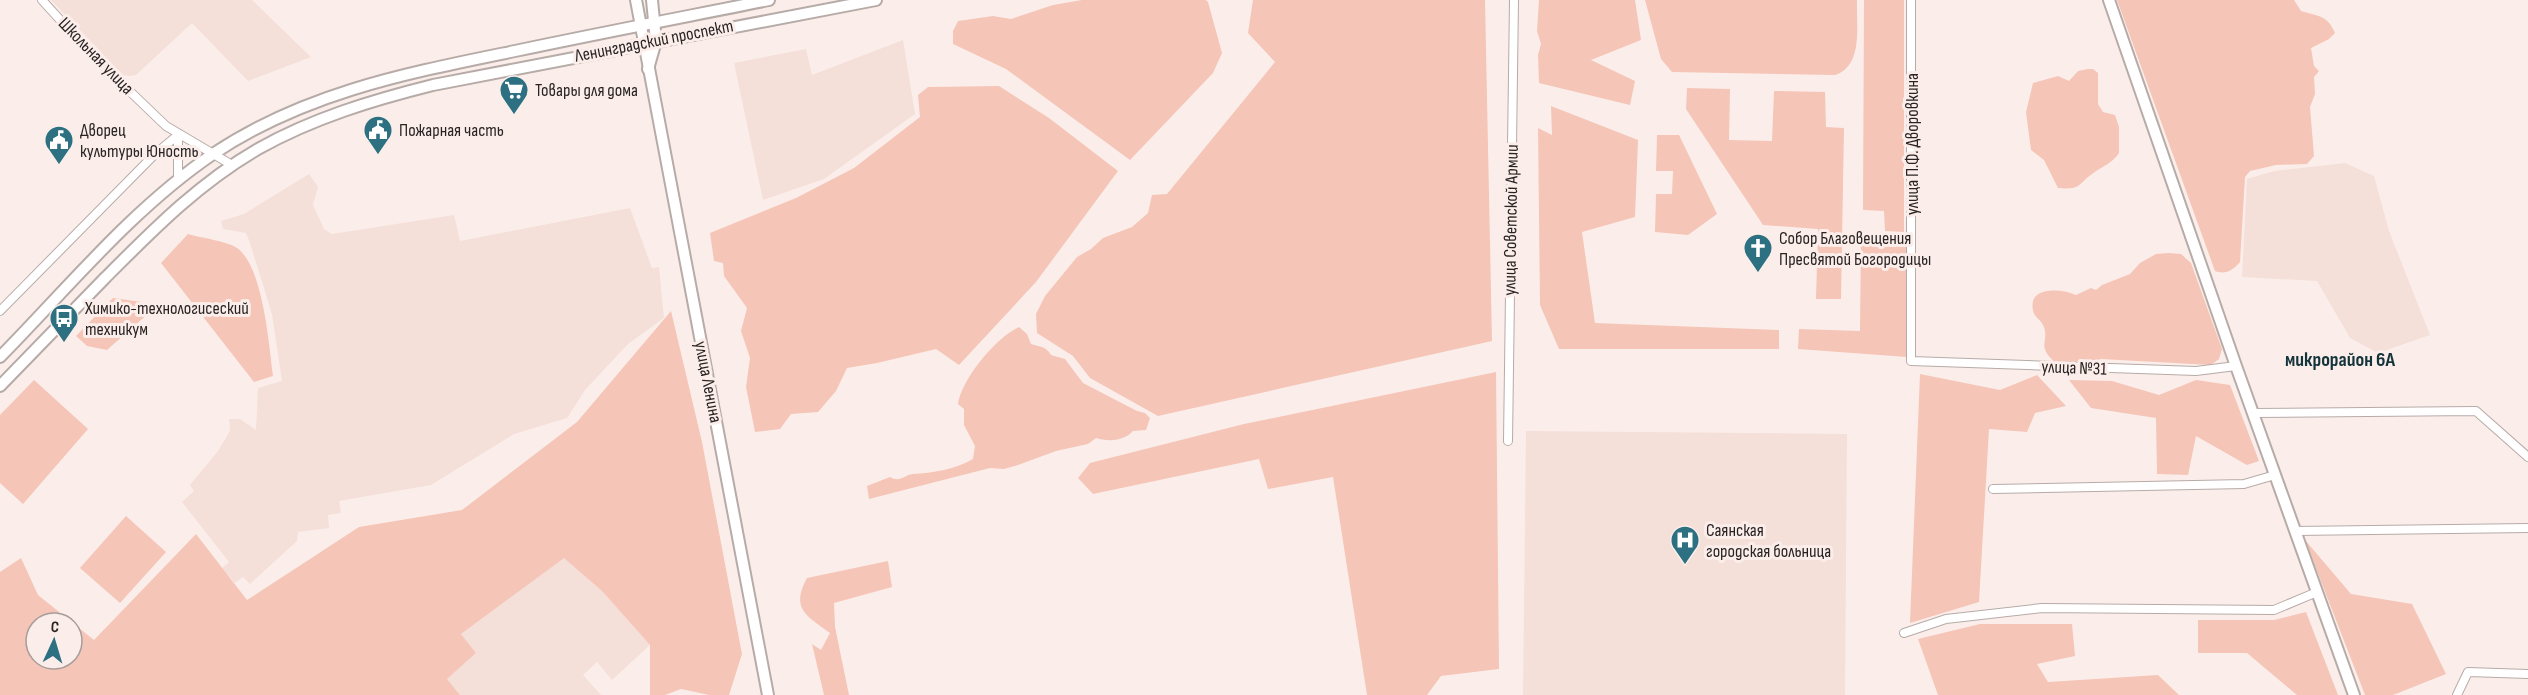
<svg xmlns="http://www.w3.org/2000/svg" width="2528" height="695" font-family="'Sofia Sans Condensed',sans-serif">
<style>
.built{fill:#f4dfd9}
.green{fill:#f5c5b7;fill-rule:evenodd}
.lines{fill:none;stroke-linecap:round;stroke-linejoin:round}
.street-casing{stroke:#b7aba8;stroke-width:10}
.secondary-casing{stroke:#b7aba8;stroke-width:14}
.street{stroke:#fff;stroke-width:8}
.secondary{stroke:#fff;stroke-width:10}
.labels{text-anchor:middle;dominant-baseline:central;stroke-width:6;stroke-linejoin:round;paint-order:stroke}
.street-label{font-size:18px;fill:#292423;stroke:#fbeeea}
.poi-label{font-size:18px;fill:#292423;stroke:#fbeeea;text-anchor:start}
.neighbourhood-label{font-size:20px;font-weight:bold;fill:#14343c;stroke:#fbeeea}
</style>
<rect width="100%" height="100%" fill="#fbeeea"/>
<!-- built -->
<g class="built">
<polygon points="51,0 252,0 311,57 248,81 192,23 136,75 129,76 123,75"/>
<polygon points="903,40 915,114 824,179 763,200 734,63 806,49 812,75"/>
<polygon points="2345,163 2374,176 2389,231 2430,335 2378,353 2350,338 2317,281 2242,277 2247,179 2274,171"/>
<polygon points="309,174 318,187 313,205 324,229 332,234 454,215 460,241 630,208 652,268 659,267 664,318 628,344 585,390 567,418 514,434 431,485 339,501 341,513 328,515 329,528 298,532 297,541 250,584 243,577 235,583 222,568 229,562 182,502 194,491 190,485 218,451 230,431 229,419 240,419 256,430 258,388 282,381 272,314 250,243 246,233 223,229 221,221 244,214"/>
<polygon points="1526,431 1847,434 1845,695 1523,695"/>
<polygon points="564,557 602,591 650,645 612,680 597,662 583,675 601,695 460,695 447,679 476,653 461,634"/>
</g>
<!-- green -->
<g class="green">
<polygon points="1082,0 1206,0 1208,2 1222,53 1213,73 1130,160 1006,69 953,44 953,31 958,21 993,16 1011,19 1053,5"/>
<polygon points="1253,0 1485,0 1492,341 1158,416 1090,378 1073,356 1037,333 1036,314 1045,296 1077,257 1091,249 1103,238 1132,227 1148,213 1152,195 1167,194 1275,62 1248,33"/>
<polygon points="1539,0 1635,0 1641,40 1591,60 1635,81 1630,105 1539,83 1538,55 1541,44 1537,31"/>
<path d="M1645,0H1857C1856,24 1864,66 1835,75L1672,72L1661,59Z"/>
<polygon points="1864,0 1904,0 1904,232 1885,231 1884,211 1863,210"/>
<path d="M2117,0H2294L2301,11C2319,16 2328,16 2335,33L2329,39L2311,48L2314,66L2319,71L2314,77L2315,94L2310,107L2314,156L2307,164L2276,165L2250,171L2245,177L2240,262C2233,270 2226,275 2215,271Z"/>
<path d="M2088,69H2093L2098,73V104L2103,112L2115,115L2119,127V153C2112,164 2102,166 2092,174C2077,185 2081,190 2058,188L2044,160L2031,150L2026,112L2033,83L2058,76L2069,81L2078,71Z"/>
<polygon points="999,86 1049,118 1118,171 1036,282 959,365 936,349 877,363 847,368 836,391 818,412 791,414 780,429 755,432 746,387 750,358 741,331 747,308 724,276 723,263 714,261 710,233 796,198 854,168 920,117 918,95 928,87"/>
<polygon points="1687,88 1730,89 1729,140 1772,141 1774,91 1825,92 1826,127 1844,128 1841,299 1816,299 1818,229 1763,225 1686,109"/>
<polygon points="1551,106 1638,140 1635,217 1582,232 1595,323 1779,330 1779,349 1559,349 1540,305 1538,128 1552,135"/>
<polygon points="1657,135 1679,135 1717,214 1688,235 1655,232 1656,194 1672,194 1673,171 1656,171"/>
<path d="M188,234C201,238 227,241 237,248C263,266 269,345 273,376L254,382L161,263Z"/>
<polygon points="1861,239 1908,241 1907,357 1798,349 1799,329 1860,331"/>
<path d="M2169,253L2181,254L2191,263L2222,349L2219,359L2211,365L2101,359L2083,364L2066,362L2057,364C2034,345 2051,342 2043,325C2040,319 2034,317 2033,310C2028,285 2063,289 2076,295L2091,288L2096,290L2102,285L2130,274L2140,263L2156,254Z"/>
<polygon points="113,298 142,302 151,311 107,350 87,346 76,336"/>
<path d="M671,311L702,442L742,654L729,695H709L681,689L665,695H650V645L602,591L564,558L461,634L476,653L447,679L460,695H0V572L21,558L38,595L94,640L196,534L247,600L359,527L462,510L577,422ZM36,623H72V659H36Z"/>
<path d="M1019,327L1027,334L1031,344C1040,347 1046,346 1051,355L1065,359L1083,383L1137,411L1145,413L1150,418L1146,430L1133,431C1124,441 1108,442 1096,438L1088,444L1056,451L1018,465L1004,469L990,468L869,499L867,486L890,477C900,483 904,475 913,474C932,473 956,469 973,459L975,446L964,425V409L958,404C961,380 996,337 1019,327Z"/>
<polygon points="1496,372 1499,669 1441,676 1427,695 1367,695 1333,477 1268,489 1259,459 1093,494 1078,478 1090,463 1244,424"/>
<polygon points="1920,374 2000,390 2037,375 2066,406 2035,413 2027,432 1989,429 1979,602 1910,623"/>
<polygon points="34,380 88,429 23,504 0,483 0,415"/>
<polygon points="2069,380 2112,381 2159,395 2196,380 2230,385 2259,461 2247,465 2196,436 2188,475 2157,474 2156,418 2091,408"/>
<polygon points="126,516 166,552 120,603 80,568"/>
<polygon points="2305,540 2351,594 2412,604 2446,674 2393,695 2365,695"/>
<path d="M888,561L892,587L834,603L835,627L849,695H824L812,644L821,650L830,633C807,616 790,609 807,578Z"/>
<polygon points="2306,612 2338,695 2297,695 2247,653 2198,653 2198,620 2274,620"/>
<polygon points="1980,624 2072,624 2075,656 2037,664 2048,682 2158,675 2179,695 1938,695 1918,639"/>
</g>
<g class="lines">
<!-- street casing -->
<g class="street-casing">
<g id="street">
<polyline points="42,0 92,55 166,126 232,165"/>
<polyline points="1911,0 1911,361 2196,371 2236,366"/>
<polyline points="178,180 178,135"/>
<polyline points="0,311 155,154 178,135"/>
<polyline points="2253,413 2476,411 2528,457"/>
<polyline points="1508,441 1514,0"/>
<polyline points="1993,489 2244,484 2275,475"/>
<polyline points="2295,531 2528,528"/>
<polyline points="1904,633 1946,619 2042,608 2274,610 2317,592"/>
<polyline points="2457,695 2468,672 2528,674"/>
</g>
</g>
<!-- secondary casing -->
<g class="secondary-casing">
<g id="secondary">
<polyline points="636,0 768,695"/>
<polyline points="2109,0 2236,366 2354,695"/>
<polyline points="648,69 656,41 652,0"/>
<path d="M0,357C68,288 132,209 213,154C306,92 408,73 515,51C600,33 684,17 769,0"/>
<path d="M0,386C35,350 70,314 105,278C153,230 199,183 258,149C313,118 373,100 433,85L876,0"/>
</g>
</g>
<!-- street -->
<use href="#street" class="street"/>
<!-- secondary -->
<use href="#secondary" class="secondary"/>
</g>
<!-- icons -->
<defs>
<g id="supermarket-pin" transform="scale(1.5)"><path d="M0 17L-7.5 6A9.5 9.5 0 1 1 7.5 6Z" fill="#2c7081" stroke="#fbeeea"/><path d="M-6-5.5h2.5l.6 2H6L4.5 2H-2.5L-4.4-4H-6ZM-1.5 3.2a1.3 1.3 0 1 0 .1 0ZM3 3.2a1.3 1.3 0 1 0 .1 0Z" fill="#fff"/></g>
<g id="civic-pin" transform="scale(1.5)"><path d="M0 17L-7.5 6A9.5 9.5 0 1 1 7.5 6Z" fill="#2c7081" stroke="#fbeeea"/><path d="M-.6-6.5H3V-4.5H.6V-3L4-1V1h2V6H-6V1h2V-1L-.6-3ZM-1.2 2.5V6h2.4V2.5Z" fill="#fff"/></g>
<g id="church-pin" transform="scale(1.5)"><path d="M0 17L-7.5 6A9.5 9.5 0 1 1 7.5 6Z" fill="#2c7081" stroke="#fbeeea"/><path d="M-1.2-6h2.4v3.5h3.3v2.4h-3.3V6h-2.4V-.1h-3.3v-2.4h3.3Z" fill="#fff"/></g>
<g id="bus-pin" transform="scale(1.5)"><path d="M0 17L-7.5 6A9.5 9.5 0 1 1 7.5 6Z" fill="#2c7081" stroke="#fbeeea"/><path d="M-5-6H5V4H4V6H2V4H-2V6H-4V4H-5ZM-3.5-4V0h7V-4ZM-3.5 1.2v1.5H-2V1.2ZM2 1.2v1.5H3.5V1.2Z" fill="#fff"/></g>
<g id="hospital-pin" transform="scale(1.5)"><path d="M0 17L-7.5 6A9.5 9.5 0 1 1 7.5 6Z" fill="#2c7081" stroke="#fbeeea"/><path d="M-5-5h3v3.5h4V-5h3V5h-3V1.5h-4V5h-3Z" fill="#fff"/></g>
</defs>
<g fill-rule="evenodd">
<use href="#supermarket-pin" x="514" y="90"/>
<use href="#civic-pin" x="378" y="130"/>
<use href="#civic-pin" x="59" y="140"/>
<use href="#church-pin" x="1758" y="248"/>
<use href="#bus-pin" x="64" y="318"/>
<use href="#hospital-pin" x="1685" y="540"/>
</g>
<g class="labels">
<!-- street labels -->
<g class="street-label">
<text transform="translate(654 41) rotate(-11)">Ленинградский проспект</text>
<text transform="translate(96 56) rotate(46)">Школьная улица</text>
<text transform="translate(1912 144) rotate(-90)">улица П.Ф. Дворовкина</text>
<text transform="translate(1511 220) rotate(-89)">улица Советской Армии</text>
<text transform="translate(2074 368) rotate(2)">улица №31</text>
<text transform="translate(708 382) rotate(79)">улица Ленина</text>
</g>
<!-- poi labels -->
<g class="poi-label">
<text x="535" y="90">Товары для дома</text>
<text x="80" y="130">Дворец<tspan x="80" dy="21">культуры Юность</tspan></text>
<text x="399" y="130">Пожарная часть</text>
<text x="1779" y="238">Собор Благовещения<tspan x="1779" dy="21">Пресвятой Богородицы</tspan></text>
<text x="85" y="308">Химико-технологисеский<tspan x="85" dy="21">техникум</tspan></text>
<text x="1706" y="530">Саянская<tspan x="1706" dy="21">городская больница</tspan></text>
</g>
<!-- neighbourhood labels -->
<g class="neighbourhood-label">
<text x="2340" y="360">микрорайон 6А</text>
</g>
</g>
<!-- north arrow -->
<g transform="translate(54 641) rotate(4)"><circle r="28" fill="#fbeeea" stroke="#a79d9a" stroke-width="1.5"/>
<path d="M0-4.5L10 22L0 15L-10 22Z" fill="#2c7081"/>
<text y="-9" font-size="16" font-weight="bold" text-anchor="middle" fill="#292423">С</text>
</g>
</svg>
